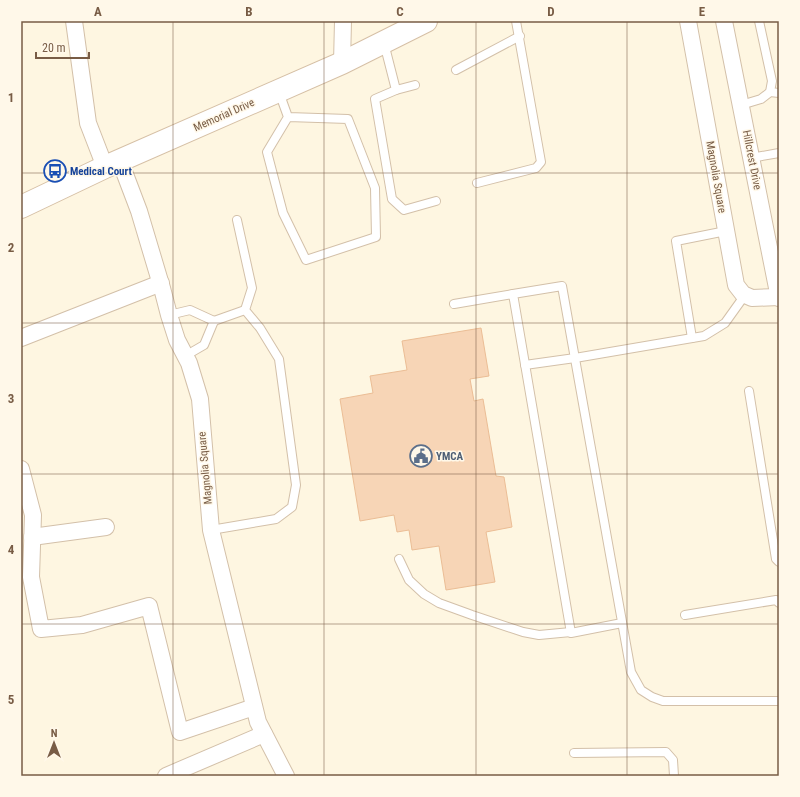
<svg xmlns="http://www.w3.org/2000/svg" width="800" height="797" font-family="'Roboto Condensed',sans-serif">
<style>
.building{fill:#f7d5b6;stroke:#ebbd95}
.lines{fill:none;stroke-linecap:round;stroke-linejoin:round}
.lane-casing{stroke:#d3c0a9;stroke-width:10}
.street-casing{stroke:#d3c0a9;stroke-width:18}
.secondary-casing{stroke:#d6c0a6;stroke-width:24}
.lane{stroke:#fff;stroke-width:8}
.street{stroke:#fff;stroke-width:16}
.secondary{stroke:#fff;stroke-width:22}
.grid{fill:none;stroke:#785c45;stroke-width:1;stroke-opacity:0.55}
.labels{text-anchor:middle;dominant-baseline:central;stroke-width:3;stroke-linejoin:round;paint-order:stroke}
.street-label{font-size:11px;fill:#785c45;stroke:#fff8e9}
.transit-label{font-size:11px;font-weight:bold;fill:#164399;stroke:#fff8e9;text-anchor:start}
.service-label{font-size:11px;font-weight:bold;fill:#4e5e75;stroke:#fff8e9;text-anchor:start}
.neatline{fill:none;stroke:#785c45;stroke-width:1.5}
.grid-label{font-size:13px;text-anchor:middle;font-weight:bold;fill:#785c45}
</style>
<rect width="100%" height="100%" fill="#fef6e1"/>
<!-- building -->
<polygon class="building" points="481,328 489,376 470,379 474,401 483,399 496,476 504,477 512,527 486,532 495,582 446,590 439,546 412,550 409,530 397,532 394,515 360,521 340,399 373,393 370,376 407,370 402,341"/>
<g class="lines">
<!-- lane casing -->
<g class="lane-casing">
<g id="lane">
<polyline points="384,43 396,90 375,99 392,199 404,210 436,201"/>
<polyline points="456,70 520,36"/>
<polyline points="396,90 415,85"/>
<polyline points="279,92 288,117 267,152 283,213 306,260 376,237 375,188 348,119 288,117"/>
<polyline points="770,92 779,93"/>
<polyline points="741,105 761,99 770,92 772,81 759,21"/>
<polyline points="751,158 779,153"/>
<polyline points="477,183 536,168 541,162 516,21"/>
<polyline points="454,304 513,294"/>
<polyline points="169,315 190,310 214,321 204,345 185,356"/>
<polyline points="214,321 245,310"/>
<polyline points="692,338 676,241 726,231"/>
<polyline points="525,365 575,358 704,336 725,323 745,295"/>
<polyline points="749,391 776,559 779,562"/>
<polyline points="211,530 276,519 292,507 296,485 279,359 260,328 245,310 252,288 237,220"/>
<polyline points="399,559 409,580 424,594 439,603 472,615 523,632 539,635 571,632"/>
<polyline points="685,615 776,600 779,603"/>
<polyline points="622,623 571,633 513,294 562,286 631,672 641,690 652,697 663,701 779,701"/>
<polyline points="574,753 666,752 673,760 674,776"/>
</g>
</g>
<!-- street casing -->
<g class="street-casing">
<g id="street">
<polyline points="74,21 88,123 105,167"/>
<polyline points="688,21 736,285 743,294 752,298 779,297"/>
<polyline points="724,21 779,298"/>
<polyline points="342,63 343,21"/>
<polyline points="120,161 139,211 162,288 169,315 177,340 189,363 200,399 211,530 258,722 286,776"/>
<polyline points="21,338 161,283"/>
<polyline points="21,469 33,515 31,577 41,629 82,625 149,606 180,732 254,707"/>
<polyline points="32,537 106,527"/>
<polyline points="166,776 264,734"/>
</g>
</g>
<!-- secondary casing -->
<g class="secondary-casing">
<polyline id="secondary" points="21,207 105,167 342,63 426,21"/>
</g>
<!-- lane -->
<use href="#lane" class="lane"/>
<!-- street -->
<use href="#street" class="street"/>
<!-- secondary -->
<use href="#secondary" class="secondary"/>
</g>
<!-- grid -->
<path class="grid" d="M173,21V776M324,21V776M476,21V776M627,21V776M21,173H779M21,323H779M21,474H779M21,624H779"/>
<!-- icons -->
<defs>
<g id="bus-ring" transform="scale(1.15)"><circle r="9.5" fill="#fff8e9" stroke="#1a4fb4" stroke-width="1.5"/><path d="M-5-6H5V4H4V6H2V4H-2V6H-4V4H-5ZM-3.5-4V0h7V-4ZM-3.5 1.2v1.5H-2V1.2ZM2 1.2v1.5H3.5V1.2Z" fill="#1a4fb4"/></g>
<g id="civic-ring" transform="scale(1.15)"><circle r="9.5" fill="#fff8e9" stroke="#5c6f8a" stroke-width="1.5"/><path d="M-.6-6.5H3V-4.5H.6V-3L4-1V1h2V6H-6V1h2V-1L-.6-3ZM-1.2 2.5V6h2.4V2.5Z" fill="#5c6f8a"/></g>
</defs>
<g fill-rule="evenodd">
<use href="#bus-ring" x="55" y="171"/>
<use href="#civic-ring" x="421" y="456"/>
</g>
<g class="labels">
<!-- street labels -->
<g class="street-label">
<text transform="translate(224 115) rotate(-24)">Memorial Drive</text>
<text transform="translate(752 160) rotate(79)">Hillcrest Drive</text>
<text transform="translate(716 177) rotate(80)">Magnolia Square</text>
<text transform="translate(205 468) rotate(-95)">Magnolia Square</text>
</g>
<!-- transit labels -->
<g class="transit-label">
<text x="70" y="171">Medical Court</text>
</g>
<!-- service labels -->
<g class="service-label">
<text x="436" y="456">YMCA</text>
</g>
</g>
<!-- border -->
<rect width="800" height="797" fill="none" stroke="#fff8e9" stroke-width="44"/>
<!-- north arrow -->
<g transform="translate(54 743)" stroke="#fff8e9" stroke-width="3" paint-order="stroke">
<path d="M0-3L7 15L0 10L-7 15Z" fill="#785c45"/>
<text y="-6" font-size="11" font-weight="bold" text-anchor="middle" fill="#785c45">N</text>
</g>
<!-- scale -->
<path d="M36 52v6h53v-6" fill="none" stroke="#785c45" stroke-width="2"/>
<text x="42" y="52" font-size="12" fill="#785c45" stroke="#fff8e9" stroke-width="3" paint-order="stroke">20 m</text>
<rect x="22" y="22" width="756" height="753" class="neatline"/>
<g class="grid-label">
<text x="98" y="16">A</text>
<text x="249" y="16">B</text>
<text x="400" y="16">C</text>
<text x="551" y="16">D</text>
<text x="702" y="16">E</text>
<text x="11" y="102">1</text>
<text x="11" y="252">2</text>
<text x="11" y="403">3</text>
<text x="11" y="554">4</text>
<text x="11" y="704">5</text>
</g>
</svg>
